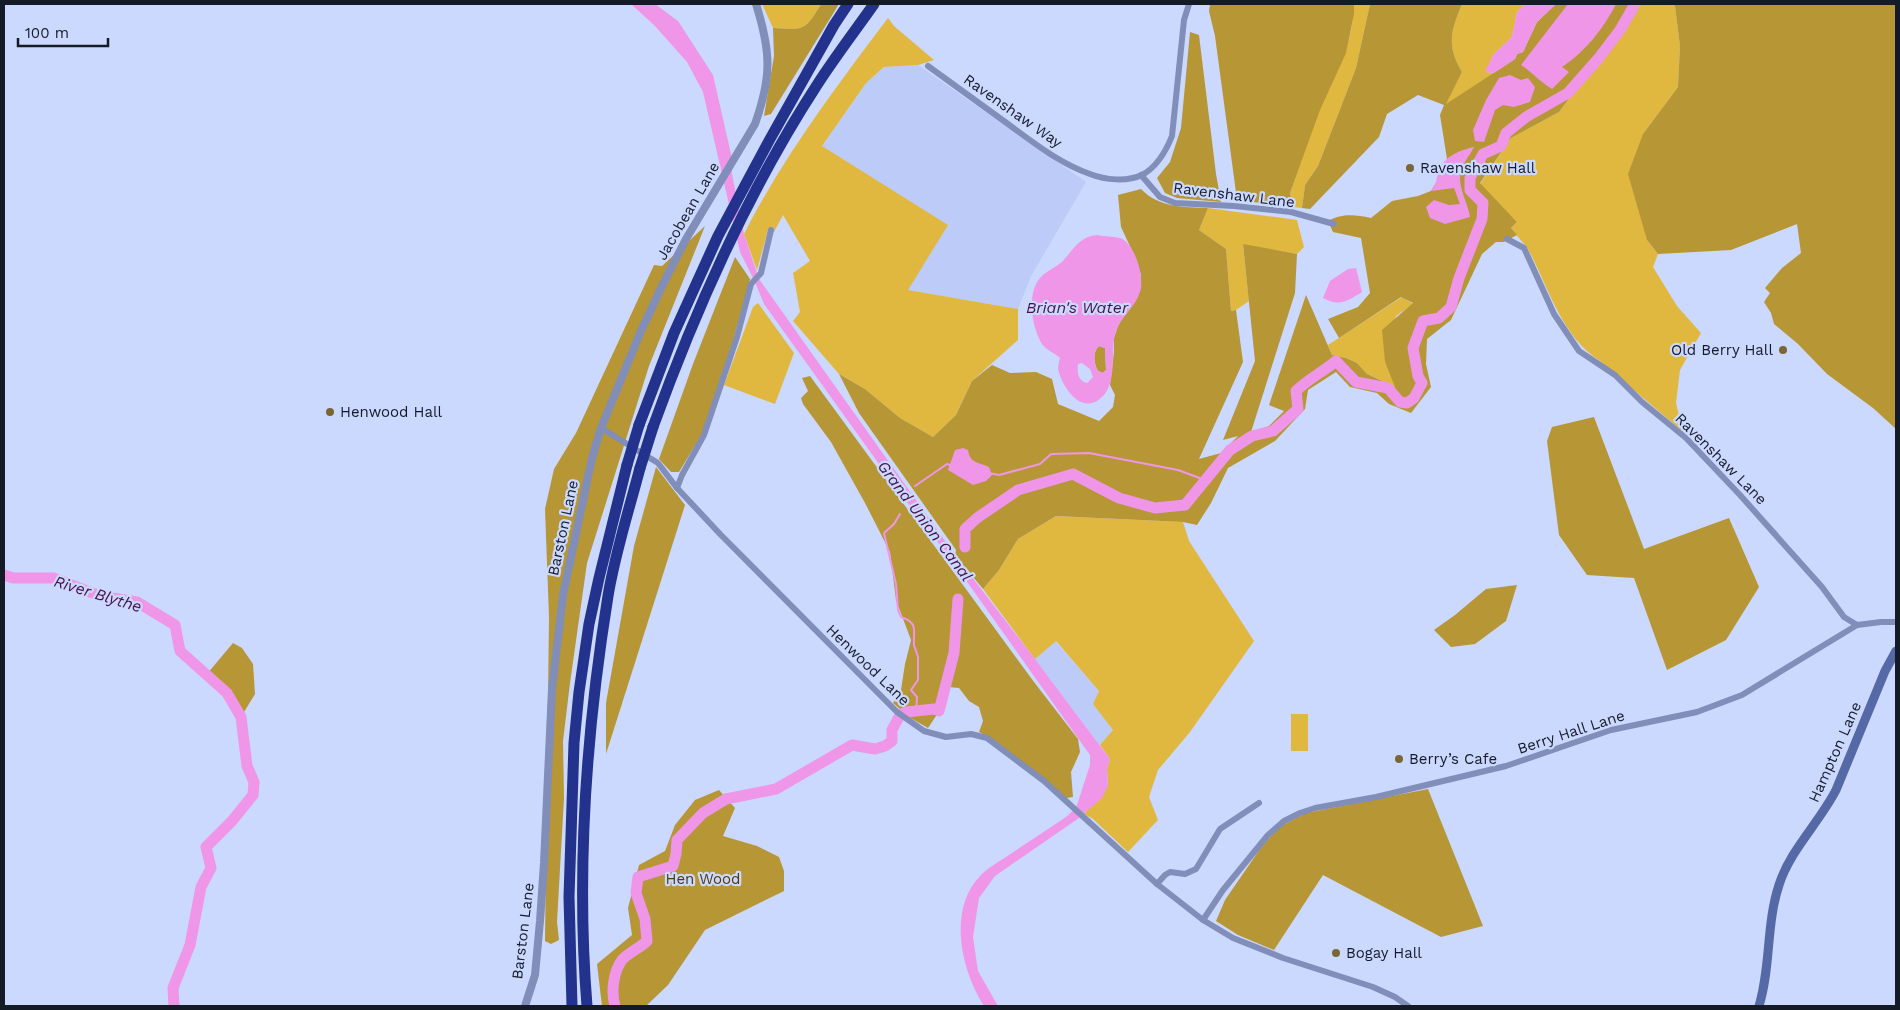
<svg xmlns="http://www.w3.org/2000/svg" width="1900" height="1010" font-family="'Work Sans',sans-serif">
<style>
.built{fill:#bccbf7}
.green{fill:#e1b83f}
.forest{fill:#b69635}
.water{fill:#ef96e8;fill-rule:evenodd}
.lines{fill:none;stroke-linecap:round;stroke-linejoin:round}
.stream{stroke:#ef96e8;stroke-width:2}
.river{stroke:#ef96e8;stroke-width:11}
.minor{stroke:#808eb9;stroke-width:6}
.tertiary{stroke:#808eb9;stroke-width:8}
.secondary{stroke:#5669a7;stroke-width:9}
.motorway{stroke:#23328c;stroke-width:11}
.motorway-bridge{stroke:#23328c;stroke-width:11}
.poi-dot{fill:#786634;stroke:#cbd8ff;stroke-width:2}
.labels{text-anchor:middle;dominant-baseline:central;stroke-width:4.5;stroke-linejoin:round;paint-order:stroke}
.street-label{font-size:15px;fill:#151a27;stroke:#cbd8ff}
.poi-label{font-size:15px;fill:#151a27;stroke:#cbd8ff;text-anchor:start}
.park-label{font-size:15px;fill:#4a3901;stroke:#cbd8ff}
.water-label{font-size:16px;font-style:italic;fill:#471045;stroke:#cbd8ff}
</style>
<rect width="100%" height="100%" fill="#cbd8ff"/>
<!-- built -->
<g class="built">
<polygon points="918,65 1086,182 1031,276 1018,309 908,290 822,146 866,83 885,67"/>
<polygon points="1055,641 1099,691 1093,704 1113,730 1100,745 1035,659"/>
</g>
<!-- green -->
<g class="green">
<path d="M762,4H821C805,31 804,30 773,28Z"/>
<path d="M1354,4H1370L1356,68L1318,166L1305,185L1302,208L1293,207L1290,193C1300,165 1309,137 1320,109C1335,73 1353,45 1354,4Z"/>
<path d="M1462,4H1525L1517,12L1512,37L1493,55L1486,72L1494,73L1445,105L1462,72C1446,45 1451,31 1462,4Z"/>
<path d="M1640,4H1673L1675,6L1680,46L1678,87L1643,134L1647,240L1658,254L1653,267L1677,306L1701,333L1680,370L1676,403L1683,432L1600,361C1561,336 1549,288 1528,249C1523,242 1516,235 1511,228L1517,222L1480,184L1511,138L1559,112Z"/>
<path d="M888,18L894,26L934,60L918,65L884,67L866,83L822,146L948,225L908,290L1018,309V340L972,381L956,415L933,437L900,418L865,389L839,374L793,321L800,312L793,273L810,261L783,215L774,232L768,230L757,270L744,234C783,157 836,87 888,18Z"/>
<polygon points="1208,208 1297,220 1304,247 1297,254 1243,245 1249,301 1236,310 1231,311 1226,249 1199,230"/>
<polygon points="1402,297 1413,304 1396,316 1385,362 1396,387 1367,374 1357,363 1346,358 1332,355 1328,345"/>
<polygon points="758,303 794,353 775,404 724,385 753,307"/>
<polygon points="1056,516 1183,522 1189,541 1254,641 1190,732 1158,770 1149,797 1158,820 1128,852 1093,819 1084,814 1108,786 1107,769 1110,759 1100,745 1113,730 1093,704 1099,691 1056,641 1035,659 983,589 999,570 1018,539"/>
<rect x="1291" y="714" width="17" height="37"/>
</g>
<!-- forest -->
<g class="forest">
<path d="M821,4H839L771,114L764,116L774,56L773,28C804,30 805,31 821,4Z"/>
<polygon points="1210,4 1354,4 1354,14 1346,53 1320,110 1290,193 1293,207 1237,200 1215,36 1209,11"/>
<path d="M1370,4H1462C1451,31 1446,45 1462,72L1446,104L1515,59L1517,54L1523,52L1537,22L1556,4H1640L1559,112L1511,138L1480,183L1517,222L1511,228L1517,235L1504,242H1496L1482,254L1451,320L1427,339L1426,364L1431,387L1411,413L1389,404L1377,393L1350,387L1336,372L1308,390L1305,409L1275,441L1228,468L1211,503L1197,525L1183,522L1056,516L1018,539L999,570L983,589L955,555L956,550L859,413L839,374L865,389L900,418L933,437L956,415L972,381L992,365L1010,373L1036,372L1052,379L1058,404L1099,421L1113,407L1115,395L1110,385L1114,352V338L1118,326L1123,316L1134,303L1141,275L1136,259L1121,227L1118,195L1141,189C1159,208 1184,207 1208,208L1199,230L1226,249L1231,311L1236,310L1243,362L1199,459L1221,453L1238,436L1223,440L1255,361L1243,244L1297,254L1295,293L1251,432L1269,426L1284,411L1269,405L1306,295L1332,355L1346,358L1357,363L1367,374L1395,387L1385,362L1382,330L1413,303L1401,297L1339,338L1328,319L1358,307L1370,293L1361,238L1333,232L1328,221C1343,213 1355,215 1371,218L1392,201L1418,196L1431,191L1437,181L1439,171L1447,159L1440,115L1444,105L1418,95L1387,114L1379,137L1310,209L1302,208L1305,185L1318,166L1356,68Z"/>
<polygon points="1673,4 1896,4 1896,429 1873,408 1827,374 1798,344 1774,324 1771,313 1764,302 1770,293 1765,288 1782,268 1801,253 1797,224 1731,250 1658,254 1647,240 1628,174 1643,134 1678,87 1680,46 1675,6"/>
<polygon points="1190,32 1199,35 1216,174 1221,202 1177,198 1165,193 1157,178 1170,162 1181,128"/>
<polygon points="705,226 649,366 587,563 570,683 563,741 564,798 557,922 559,940 551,944 545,941 549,617 545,509 554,469 576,433 654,265 662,266"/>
<polygon points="735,257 750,279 733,341 702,434 679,472 671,472 659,459 693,364"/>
<path d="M1099,346L1105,348L1106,370L1103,373L1098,371C1094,364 1092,352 1099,346Z"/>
<polygon points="810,376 1034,682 1078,739 1080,752 1071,772 1073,797 1066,798 987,736 979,732 983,721 979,707 969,701 959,688 949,687 946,701 928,728 909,717 893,703 901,690 905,664 911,640 896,600 890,552 865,503 831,442 803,404 801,398 808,391 802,378"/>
<polygon points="1594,417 1644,549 1729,518 1759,587 1726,640 1667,670 1634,578 1587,575 1559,535 1547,441 1552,427"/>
<polygon points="656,467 685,505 606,754 606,703 634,546"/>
<polygon points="1517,585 1506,621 1475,644 1451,647 1434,630 1455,615 1486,589"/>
<polygon points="233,643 242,648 253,664 255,694 241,717 227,693 207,674"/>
<polygon points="1428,789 1483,926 1441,937 1323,875 1274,950 1238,935 1216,921 1225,900 1260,849 1279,827 1306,813"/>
<polygon points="719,790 735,808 723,836 757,846 779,857 784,871 784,891 705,930 668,985 646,1006 602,1006 597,964 632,935 628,908 639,865 665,851 675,825 695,800"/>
</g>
<!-- water -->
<g class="water">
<path d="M631,4H655L678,21L713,75L731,154L732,174L744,234L759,279L955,555L1035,659L1110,759L1107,769L1108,786L1102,798L1079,818L995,876L979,898L973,937L978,971L998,1006H984C961,970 947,909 981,875C990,866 1002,860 1012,853C1030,841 1048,829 1066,817L1076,808L1090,765V755L953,562L897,489L764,304L755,282L740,252L703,92L687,62L655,26Z"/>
<polygon points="1525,4 1556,4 1537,22 1523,52 1517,54 1515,59 1494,73 1485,72 1493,55 1512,37 1517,12"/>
<path d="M1568,4H1616C1604,28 1585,52 1562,67L1569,72L1552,89C1540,82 1532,72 1521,65Z"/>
<polygon points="1510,75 1521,80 1528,78 1535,87 1530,102 1514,107 1503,105 1495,110 1484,142 1475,141 1473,130 1486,100 1499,78"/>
<path d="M1474,147C1470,155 1460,167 1460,175C1459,190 1468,203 1470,217L1445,224L1430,218L1426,207L1434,200L1449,205L1460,204L1454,188L1431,191C1437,183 1436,181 1438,172C1443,157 1460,150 1474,147Z"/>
<path d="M1097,235C1104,237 1113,236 1120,238C1135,243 1145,278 1140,292C1135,308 1120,317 1115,334C1110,355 1119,388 1097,401C1078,412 1061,384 1058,369C1058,366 1059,361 1060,358C1055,353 1046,350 1042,344C1032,327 1026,295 1040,278C1046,271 1055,268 1062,262C1073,250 1080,236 1097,235ZM1099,346L1105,348L1106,370L1103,373L1098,371C1094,364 1092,352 1099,346ZM1082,363L1090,369L1093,377L1087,383C1078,381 1077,372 1078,364Z"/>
<path d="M1356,268L1362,292C1347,301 1340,307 1323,298L1330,281L1348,269Z"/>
<path d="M963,448L968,450C970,464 979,462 989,467L992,475L986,481L973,485L948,470L955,450Z"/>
</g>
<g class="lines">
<!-- stream -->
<g class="stream">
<polyline points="989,473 999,475 1040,464 1051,454 1089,453 1178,470 1205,480"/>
<polyline points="915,486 947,464 950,465"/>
<path d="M900,514L894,524L884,533L896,584L898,610L901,617C919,623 913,631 914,645C915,649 917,653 918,657C918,664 918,673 918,680L911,690L917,697L916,712"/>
</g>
<!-- river -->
<g class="river">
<path d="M965,547V529L977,518L1018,490L1073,474L1119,498L1155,508L1185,505L1230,450L1252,436L1273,431L1298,409L1296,391C1308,379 1323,372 1336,361L1356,382L1388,388L1400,402L1407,403L1414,398L1422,383L1418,376L1413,348L1423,321L1439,318L1451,307L1459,278L1482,219L1483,203L1470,190V178L1483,154L1501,146L1506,133L1526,117L1568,93L1598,59L1620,30L1635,4"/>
<polyline points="4,575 13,578 54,578 100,596 137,602 175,625 180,651 227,693 241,717 247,766 254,782 253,795 232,821 206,847 211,868 201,887 190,945 173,988 174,1006"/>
<path d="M615,1006C611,993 613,972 622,960C628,953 640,948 647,941L645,919L636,893L638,877L673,866L676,854L677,840L703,813L726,799L776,789L852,745L875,749L885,746L892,741V730L900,715L906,712L934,709L939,711L954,653L958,599"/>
</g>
<!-- minor -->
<g class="minor">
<path d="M928,66C954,85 982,105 1008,124C1034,143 1059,163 1090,174C1105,180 1127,182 1142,175C1157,167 1166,151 1172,136L1184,20L1189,4"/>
<polyline points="1141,175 1160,197 1175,203 1234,206 1291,212 1334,224"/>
<polyline points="1507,239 1524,248 1554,314 1579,351 1615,375 1642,402 1686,438 1740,495 1822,587 1844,617 1857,625 1881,622 1896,622"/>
<polyline points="601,428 658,463 677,488 720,534 897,712 924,731 946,737 971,734 987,738 1044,781 1157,884 1203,920 1233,938 1283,958 1373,987 1395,997 1408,1006"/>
<polyline points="677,488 682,475 704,435 737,337 751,284 761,273 771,230"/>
<polyline points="1157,884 1165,875 1170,872 1185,874 1196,869 1220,829 1259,803"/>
<polyline points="1203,920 1223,890 1268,835 1284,821 1300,813 1315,808 1376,797 1506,766 1611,730 1697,712 1742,695 1857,625"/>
</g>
<!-- tertiary -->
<path class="tertiary" d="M525,1006L535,975L540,921L544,863L552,689L563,595L592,458L601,428L641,331L663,284L686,239L755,124C772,76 771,52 756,4"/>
<!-- secondary -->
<path class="secondary" d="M1759,1006C1771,967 1766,924 1779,885C1790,850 1819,823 1836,790L1885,671L1896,651"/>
<!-- motorway -->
<g class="motorway">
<polyline points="639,425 674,333 718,236 770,139 834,25 848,4"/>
<path d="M653,427C696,308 748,191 817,85C835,57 855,31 874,4"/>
<polyline points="572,1006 569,897 574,743 579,692 589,624 599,578 627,465"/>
<path d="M587,1006C576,869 586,732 608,596C615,553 629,510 640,468"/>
</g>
<!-- motorway-bridge -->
<g class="motorway-bridge">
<polyline points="627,465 639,425"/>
<polyline points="640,468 653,427"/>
</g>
</g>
<!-- markers -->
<g class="poi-dot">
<circle cx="1410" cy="168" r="5"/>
<circle cx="1783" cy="350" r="5"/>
<circle cx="330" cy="412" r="5"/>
<circle cx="1399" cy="759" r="5"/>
<circle cx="1336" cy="953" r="5"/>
</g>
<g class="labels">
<!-- street labels -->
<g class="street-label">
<text transform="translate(1013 111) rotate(35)">Ravenshaw Way</text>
<text transform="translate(1234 195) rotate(7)">Ravenshaw Lane</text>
<text transform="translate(688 211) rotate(-60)">Jacobean Lane</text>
<text transform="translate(1721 459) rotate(45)">Ravenshaw Lane</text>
<text transform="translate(563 528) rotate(-78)">Barston Lane</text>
<text transform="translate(868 665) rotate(44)">Henwood Lane</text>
<text transform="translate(1571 732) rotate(-18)">Berry Hall Lane</text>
<text transform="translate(1835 752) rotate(-66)">Hampton Lane</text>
<text transform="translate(523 931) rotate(-83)">Barston Lane</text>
</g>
<!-- poi labels -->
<g class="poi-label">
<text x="1420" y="168">Ravenshaw Hall</text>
<text x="1773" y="350" text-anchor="end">Old Berry Hall</text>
<text x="340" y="412">Henwood Hall</text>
<text x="1409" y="759">Berry’s Cafe</text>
<text x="1346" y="953">Bogay Hall</text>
</g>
<!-- park labels -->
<g class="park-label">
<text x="703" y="879">Hen Wood</text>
</g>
<!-- water labels -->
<g class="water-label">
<text x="1077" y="307">Brian's Water</text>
<text transform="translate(925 521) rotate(53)">Grand Union Canal</text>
<text transform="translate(98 594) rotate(17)">River Blythe</text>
</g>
</g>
<!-- border -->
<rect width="1900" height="1010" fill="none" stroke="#151a27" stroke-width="10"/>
<!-- scale -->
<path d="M18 38v8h90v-8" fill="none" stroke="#151a27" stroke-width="2.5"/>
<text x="25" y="38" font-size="15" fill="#151a27" stroke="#cbd8ff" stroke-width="4" paint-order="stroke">100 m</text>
</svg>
